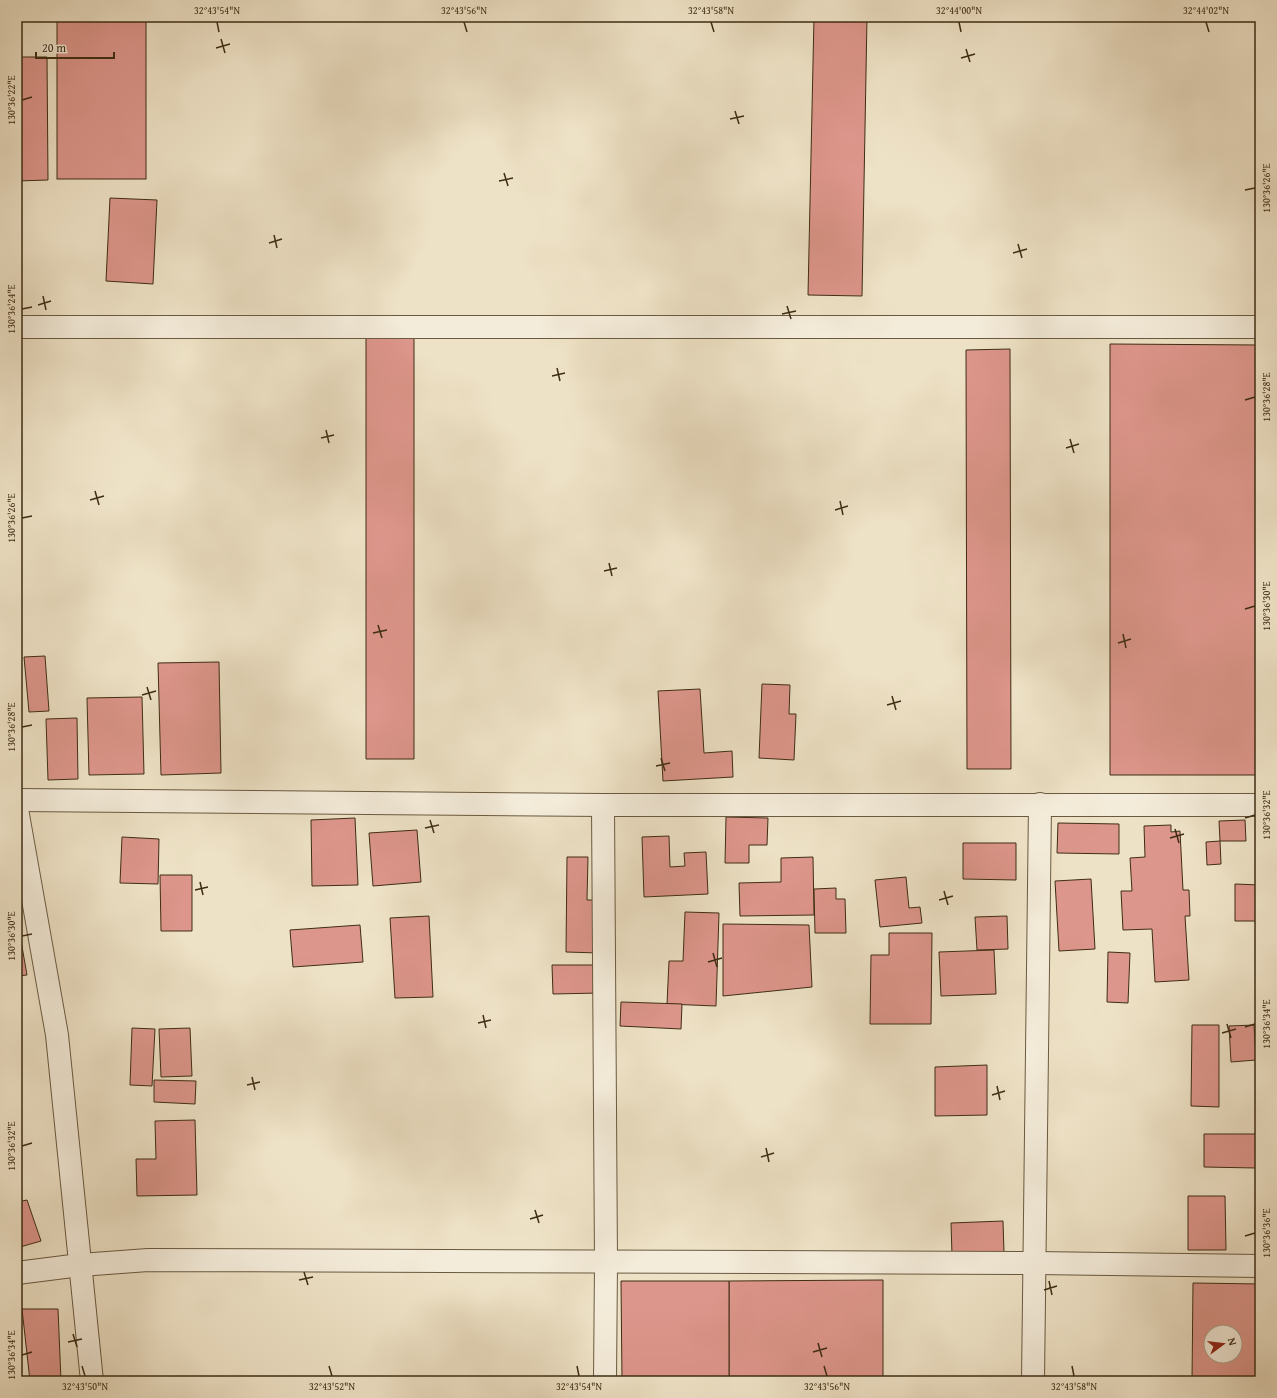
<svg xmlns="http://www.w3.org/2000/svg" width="1277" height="1398" font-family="'Gentium Book Plus',serif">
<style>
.building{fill:#dd968b;stroke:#3e2d15;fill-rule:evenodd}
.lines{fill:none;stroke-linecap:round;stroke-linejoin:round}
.minor-casing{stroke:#6a5a41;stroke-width:24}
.minor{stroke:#f4ecda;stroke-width:22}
.ticks{fill:none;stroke:#3e2d15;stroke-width:1.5}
.neatline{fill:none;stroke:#3e2d15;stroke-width:1.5}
.ticks-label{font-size:10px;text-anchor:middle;fill:#3e2d15}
</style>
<rect width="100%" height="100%" fill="#eee2c6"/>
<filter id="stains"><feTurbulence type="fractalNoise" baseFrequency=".005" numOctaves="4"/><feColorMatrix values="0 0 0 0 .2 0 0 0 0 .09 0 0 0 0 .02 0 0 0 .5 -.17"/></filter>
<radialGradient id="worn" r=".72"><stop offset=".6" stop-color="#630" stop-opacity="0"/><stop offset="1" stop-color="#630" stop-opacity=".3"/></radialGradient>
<!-- building -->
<g class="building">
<rect x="57" y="17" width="89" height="162"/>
<polygon points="814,17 867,17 862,296 808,295"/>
<polygon points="17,57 47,57 48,180 17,181"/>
<polygon points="110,198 157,200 153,284 106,281"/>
<polygon points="366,326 414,327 414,759 366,759"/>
<polygon points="1110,344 1260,345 1260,775 1110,775"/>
<polygon points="1010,349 1011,769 967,769 966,350"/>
<polygon points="45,656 49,711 29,712 24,657"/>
<polygon points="219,662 221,773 161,775 158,663"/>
<polygon points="762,684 790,685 789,714 796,714 794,760 759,758"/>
<polygon points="700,689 704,753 732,751 733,777 663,781 658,691"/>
<polygon points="142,697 144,774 89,775 87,698"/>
<polygon points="77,718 78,779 48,780 46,719"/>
<polygon points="726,817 768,818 767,845 749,845 749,863 725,863"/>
<polygon points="355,818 358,885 312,886 311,820"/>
<polygon points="1245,820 1246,841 1220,841 1219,821"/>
<polygon points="1058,823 1119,824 1119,854 1057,853"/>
<polygon points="1171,825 1171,832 1180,831 1183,890 1189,890 1190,916 1185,916 1189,980 1155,982 1152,929 1123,930 1121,891 1132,891 1130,858 1145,857 1144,826"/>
<polygon points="417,830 421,882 373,886 369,833"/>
<polygon points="669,836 670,867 685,866 684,853 706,852 708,894 644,897 642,837"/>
<polygon points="122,837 159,839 158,884 120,883"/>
<polygon points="1220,841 1221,864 1207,865 1206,842"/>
<polygon points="963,843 1016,843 1016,880 963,879"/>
<polygon points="567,857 588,857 587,900 600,900 599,953 566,952"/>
<polygon points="813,857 814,915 740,916 739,883 781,882 781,858"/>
<polygon points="160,875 192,875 192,931 161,931"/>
<polygon points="906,877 909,908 920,907 922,923 880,927 875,880"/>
<polygon points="1091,879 1095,949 1059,951 1055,881"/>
<polygon points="1235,884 1260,885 1260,921 1235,921"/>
<polygon points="836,888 836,899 845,899 846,933 815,933 814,889"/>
<polygon points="685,912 719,913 716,1006 667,1004 669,961 683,961"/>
<polygon points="429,916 433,997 395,998 390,918"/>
<polygon points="1007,916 1008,949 977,950 975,917"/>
<polygon points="17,918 27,975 17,976"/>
<polygon points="723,924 809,925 812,987 723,996"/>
<polygon points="360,925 363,962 293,967 290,930"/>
<polygon points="889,933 932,933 931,1024 870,1024 871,955 889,955"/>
<polygon points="994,950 996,994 941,996 939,952"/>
<polygon points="1108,952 1130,953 1128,1003 1107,1002"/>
<polygon points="552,965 599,965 600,993 553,994"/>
<polygon points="621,1002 682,1004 681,1029 620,1026"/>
<polygon points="1192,1025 1219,1025 1219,1107 1191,1106"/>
<polygon points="1254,1025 1256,1060 1231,1062 1229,1026"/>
<polygon points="132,1028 155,1029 152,1086 130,1085"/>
<polygon points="190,1028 192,1076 161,1077 159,1029"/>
<polygon points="987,1065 987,1115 935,1116 935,1067"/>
<polygon points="154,1080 196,1081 195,1104 154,1102"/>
<polygon points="195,1120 197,1195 137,1196 136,1159 156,1159 155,1121"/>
<polygon points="1204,1134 1260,1134 1260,1229 1255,1229 1256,1168 1204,1167"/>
<polygon points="1188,1196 1225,1196 1226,1250 1188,1250"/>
<polygon points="27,1200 41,1241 20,1247 17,1236 17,1202"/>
<polygon points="1003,1221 1004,1253 952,1255 951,1223"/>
<polygon points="883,1280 883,1381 729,1381 729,1281"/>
<polygon points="621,1281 729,1281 729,1381 622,1381"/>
<path d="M1193,1283L1260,1284V1381H1192ZM1211,1332H1235V1356H1211Z"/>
<polygon points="22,1309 58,1309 61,1381 30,1381"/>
</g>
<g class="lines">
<!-- minor casing -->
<g class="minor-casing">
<g id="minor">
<polyline points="17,327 1260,327"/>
<polyline points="17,800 603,805 1260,805"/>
<polyline points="603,805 606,1262 605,1381"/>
<polyline points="17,809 57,1035 92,1381"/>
<polyline points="17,1273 80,1265 148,1260 1035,1263 1260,1266"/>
<polyline points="1033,1381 1040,804"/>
</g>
</g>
<!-- minor -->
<use href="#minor" class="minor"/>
</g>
<!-- ticks -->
<path class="ticks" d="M217,22L219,32M464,22L467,32M711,22L714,32M959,22L961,32M1206,22L1209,32M221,39L225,53M216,48L230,44M966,49L970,62M961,58L975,54M22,100L32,97M735,111L739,124M730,119L744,116M504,173L508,186M499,181L513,178M1245,190L1255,188M274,235L277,248M269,243L282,239M1018,244L1022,258M1013,253L1027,249M43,296L46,310M38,305L51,301M787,306L791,319M22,309L32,307M782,314L796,311M557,368L560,381M552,376L565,373M1245,400L1255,397M326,430L329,443M321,438L334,435M1070,439L1074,453M1066,448L1079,444M95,491L99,505M90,500L104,496M840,501L843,515M835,510L848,506M22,518L32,516M609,563L612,576M604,571L617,568M1245,609L1255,606M378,625L382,638M373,633L387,630M1123,634L1126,648M1118,643L1131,639M147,687L151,700M142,695L156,691M892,696L896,710M887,705L901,701M22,727L32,725M661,758L665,771M656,766L670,763M1245,818L1255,815M430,820L434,833M425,828L439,825M1175,829L1179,843M1170,838L1184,834M200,882L203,895M195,890L208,887M944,891L948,905M939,900L953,896M22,936L32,934M713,953L717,967M708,962L722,958M483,1015L486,1028M478,1023L491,1020M1227,1024L1231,1038M1245,1027L1255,1024M1222,1033L1236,1029M252,1077L255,1090M247,1085L260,1082M997,1086L1000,1100M992,1095L1005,1091M22,1146L32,1143M766,1148L769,1162M761,1157L774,1153M535,1210L539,1223M530,1219L543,1215M1245,1236L1255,1233M304,1272L308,1285M299,1280L313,1277M1049,1281L1052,1295M1044,1290L1057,1286M73,1334L77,1347M68,1342L82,1339M818,1343L822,1357M813,1352L827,1348M22,1355L32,1352M82,1366L85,1376M329,1366L332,1376M577,1366L579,1376M824,1366L827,1376M1072,1366L1074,1376"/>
<!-- margin -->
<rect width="1277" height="1398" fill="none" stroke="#eee2c6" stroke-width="44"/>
<!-- north arrow -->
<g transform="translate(1223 1344) rotate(75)"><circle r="19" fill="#f4ecda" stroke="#aba08b"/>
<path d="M0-3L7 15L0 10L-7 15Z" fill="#8f2418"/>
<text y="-6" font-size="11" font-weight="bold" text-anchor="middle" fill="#3e2d15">N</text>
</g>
<!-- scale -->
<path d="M36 52v6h78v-6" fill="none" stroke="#3e2d15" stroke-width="2"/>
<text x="42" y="52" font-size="12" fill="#3e2d15" stroke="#f4ecda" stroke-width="3" paint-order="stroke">20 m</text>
<rect x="22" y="22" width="1233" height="1354" class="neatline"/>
<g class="ticks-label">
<text x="217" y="14">32°43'54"N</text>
<text x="464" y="14">32°43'56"N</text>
<text x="711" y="14">32°43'58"N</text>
<text x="959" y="14">32°44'00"N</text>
<text x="1206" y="14">32°44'02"N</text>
<text transform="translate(11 100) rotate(-90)" y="4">130°36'22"E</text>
<text transform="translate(1266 188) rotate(-90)" y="4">130°36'26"E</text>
<text transform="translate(11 309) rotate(-90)" y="4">130°36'24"E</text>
<text transform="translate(1266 397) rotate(-90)" y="4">130°36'28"E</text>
<text transform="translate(11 518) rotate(-90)" y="4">130°36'26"E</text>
<text transform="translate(1266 606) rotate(-90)" y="4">130°36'30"E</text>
<text transform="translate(11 727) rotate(-90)" y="4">130°36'28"E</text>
<text transform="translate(1266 815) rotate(-90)" y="4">130°36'32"E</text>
<text transform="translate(11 936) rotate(-90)" y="4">130°36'30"E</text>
<text transform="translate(1266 1024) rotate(-90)" y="4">130°36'34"E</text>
<text transform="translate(11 1146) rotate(-90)" y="4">130°36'32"E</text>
<text transform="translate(1266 1233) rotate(-90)" y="4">130°36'36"E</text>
<text transform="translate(11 1355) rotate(-90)" y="4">130°36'34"E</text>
<text x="85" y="1390">32°43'50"N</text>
<text x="332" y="1390">32°43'52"N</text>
<text x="579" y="1390">32°43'54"N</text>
<text x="827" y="1390">32°43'56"N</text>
<text x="1074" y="1390">32°43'58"N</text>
</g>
<rect width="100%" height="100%" filter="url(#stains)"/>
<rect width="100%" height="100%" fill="url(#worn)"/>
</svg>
